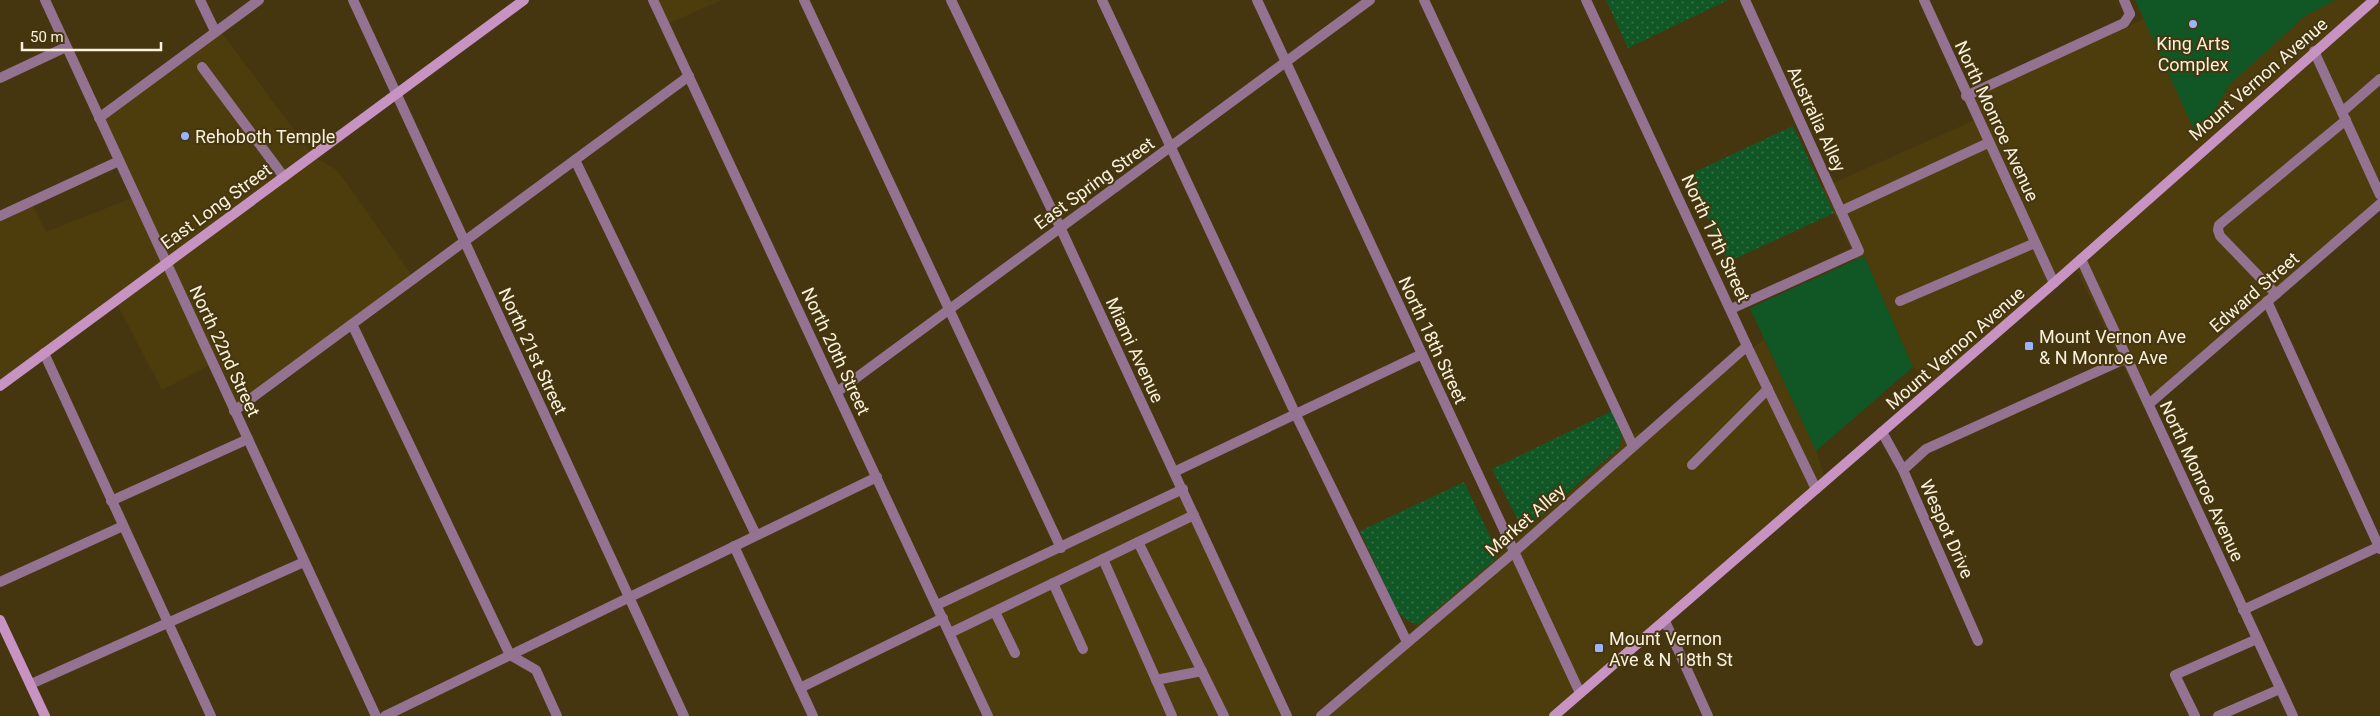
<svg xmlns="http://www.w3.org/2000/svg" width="2380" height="716" font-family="Roboto,sans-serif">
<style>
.built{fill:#4e3d0c}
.grass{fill:url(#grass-dots)}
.green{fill:#105725}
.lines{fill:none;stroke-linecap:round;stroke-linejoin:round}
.lane{stroke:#937391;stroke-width:10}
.street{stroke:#937391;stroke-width:10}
.secondary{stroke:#c693c3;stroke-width:10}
.poi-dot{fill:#9ab5fd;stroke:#453610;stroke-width:2}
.labels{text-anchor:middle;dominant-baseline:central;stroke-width:4;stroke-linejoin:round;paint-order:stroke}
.poi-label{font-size:18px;fill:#faf2dd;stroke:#453610;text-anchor:start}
.street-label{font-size:18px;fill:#faf2dd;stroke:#453610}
</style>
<defs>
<pattern id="grass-dots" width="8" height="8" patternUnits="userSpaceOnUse" patternTransform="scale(1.25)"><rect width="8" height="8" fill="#105725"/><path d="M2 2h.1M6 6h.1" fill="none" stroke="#347044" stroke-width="1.8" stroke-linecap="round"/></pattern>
</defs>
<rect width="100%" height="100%" fill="#453610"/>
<!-- built -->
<g class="built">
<polygon points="653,0 722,0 665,25"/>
<polygon points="2335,0 2380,0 2380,207 2144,409 2075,266 1937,387 1913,367 1864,256 1856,260 1822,188 1975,120 1965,97 2144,19 2195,131 2210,119 2229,85 2305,16"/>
<polygon points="219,29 314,157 337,170 416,281 235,412 212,364 162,390 117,304 0,391 0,215 31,201 46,232 132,198 96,123"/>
<polygon points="1764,339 1816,451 1827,485 1558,716 1323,716 1418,625 1619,449 1622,436 1659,428"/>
<polygon points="1181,490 1284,716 986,716 934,606"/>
</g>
<!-- grass -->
<g class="grass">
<polygon points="1606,0 1728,0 1628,48"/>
<polygon points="1793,126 1834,213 1728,262 1688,175"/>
<polygon points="1612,411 1622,436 1619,448 1529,527 1521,526 1492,469"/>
<polygon points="1464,482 1497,551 1496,559 1418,625 1406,620 1397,611 1360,531"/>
</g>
<!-- green -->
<g class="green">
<polygon points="2135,0 2335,0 2305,16 2229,85 2210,119 2195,132"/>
<polygon points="1864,256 1913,367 1816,451 1750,308"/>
</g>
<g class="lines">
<!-- lane -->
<g class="lane">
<polyline points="200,0 215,31"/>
<polyline points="804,0 1061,548"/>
<polyline points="1102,0 1296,415 1407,642"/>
<polyline points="1424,0 1633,446"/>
<polyline points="202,67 284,177"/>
<polyline points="0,78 66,47"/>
<polyline points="1966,96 2124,23 2130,14"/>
<polyline points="2342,112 2380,79"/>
<polyline points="99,118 259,0"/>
<polyline points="575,160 756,535"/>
<polyline points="1841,211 1988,143"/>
<polyline points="0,216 119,161"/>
<polyline points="2276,294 2220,236 2218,230 2219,225 2346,120"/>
<polyline points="1900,301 2035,243"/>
<polyline points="2267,301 2380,549"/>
<polyline points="1731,309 1859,251 1745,0"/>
<polyline points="352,324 510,655 536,670 557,716"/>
<polyline points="44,353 211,716"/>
<polyline points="234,411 689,76"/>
<polyline points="1882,432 1903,470 1978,641"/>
<polyline points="1692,465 1768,389"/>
<polyline points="1903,470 1926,449 2127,358"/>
<polyline points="1174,472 1422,354"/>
<polyline points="111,501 248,439"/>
<polyline points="1138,542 1224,716"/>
<polyline points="734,546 813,716"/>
<polyline points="1103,559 1172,716"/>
<polyline points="0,582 123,526"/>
<polyline points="1053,583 1083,649"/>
<polyline points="937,605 1183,489"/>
<polyline points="995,612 1015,653"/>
<polyline points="1665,621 1708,716"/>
<polyline points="950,633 1194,515"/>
<polyline points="1156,680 1202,671"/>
<polyline points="31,684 304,562"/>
<polyline points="800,688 943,618"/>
<polyline points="385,716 877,477"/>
<polyline points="1321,716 1513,553 1747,346"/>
<polyline points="2195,716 2175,675 2257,639"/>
<polyline points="2218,716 2280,689"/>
</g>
<!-- street -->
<g class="street">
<polyline points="45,0 376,716"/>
<polyline points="353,0 684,716"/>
<polyline points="653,0 988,716"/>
<polyline points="951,0 1060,227 1287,716"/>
<polyline points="1257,0 1580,693"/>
<polyline points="1586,0 1747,346 1816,489"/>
<polyline points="1924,0 2054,283"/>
<polyline points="2124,0 2130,14"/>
<polyline points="2314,51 2380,195"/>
<polyline points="2081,259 2293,716"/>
<polyline points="837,392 1370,0"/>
<polyline points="2149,404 2380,204"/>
<polyline points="2243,610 2380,546"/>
</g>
<!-- secondary -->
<g class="secondary">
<polyline points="0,386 524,0"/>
<polyline points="0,620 45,716"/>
<polyline points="1554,716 2054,283 2374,0"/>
</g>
</g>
<!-- markers -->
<g class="poi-dot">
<circle cx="2193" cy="24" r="5"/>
<circle cx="185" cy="136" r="5"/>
<rect x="2024" y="341" width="10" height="10" rx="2.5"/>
<rect x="1594" y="643" width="10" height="10" rx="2.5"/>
</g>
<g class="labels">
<!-- poi labels -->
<g class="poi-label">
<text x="2193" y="43" text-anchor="middle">King Arts<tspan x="2193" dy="21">Complex</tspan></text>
<text x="195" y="136">Rehoboth Temple</text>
<text x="2039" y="336">Mount Vernon Ave<tspan x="2039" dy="21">&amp; N Monroe Ave</tspan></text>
<text x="1609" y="638">Mount Vernon<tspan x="1609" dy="21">Ave &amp; N 18th St</tspan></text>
</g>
<!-- street labels -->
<g class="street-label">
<text transform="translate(2258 79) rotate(-41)">Mount Vernon Avenue</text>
<text transform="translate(1817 119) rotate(65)">Australia Alley</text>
<text transform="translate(1997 121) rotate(65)">North Monroe Avenue</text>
<text transform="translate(1094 183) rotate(-36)">East Spring Street</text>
<text transform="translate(216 206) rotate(-36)">East Long Street</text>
<text transform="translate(1716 238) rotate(65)">North 17th Street</text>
<text transform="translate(2254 292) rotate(-41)">Edward Street</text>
<text transform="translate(1433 340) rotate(65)">North 18th Street</text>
<text transform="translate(1955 348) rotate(-41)">Mount Vernon Avenue</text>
<text transform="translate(1135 350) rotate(65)">Miami Avenue</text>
<text transform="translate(225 351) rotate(65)">North 22nd Street</text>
<text transform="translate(533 351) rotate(65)">North 21st Street</text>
<text transform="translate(836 351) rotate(65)">North 20th Street</text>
<text transform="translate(2202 481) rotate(65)">North Monroe Avenue</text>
<text transform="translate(1525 520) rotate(-41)">Market Alley</text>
<text transform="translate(1947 529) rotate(66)">Wespot Drive</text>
</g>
</g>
<!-- scale -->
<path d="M22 42v8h139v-8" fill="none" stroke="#faf2dd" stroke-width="2.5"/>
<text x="30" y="42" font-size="15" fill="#faf2dd" stroke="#453610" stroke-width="4" paint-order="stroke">50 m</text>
</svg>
